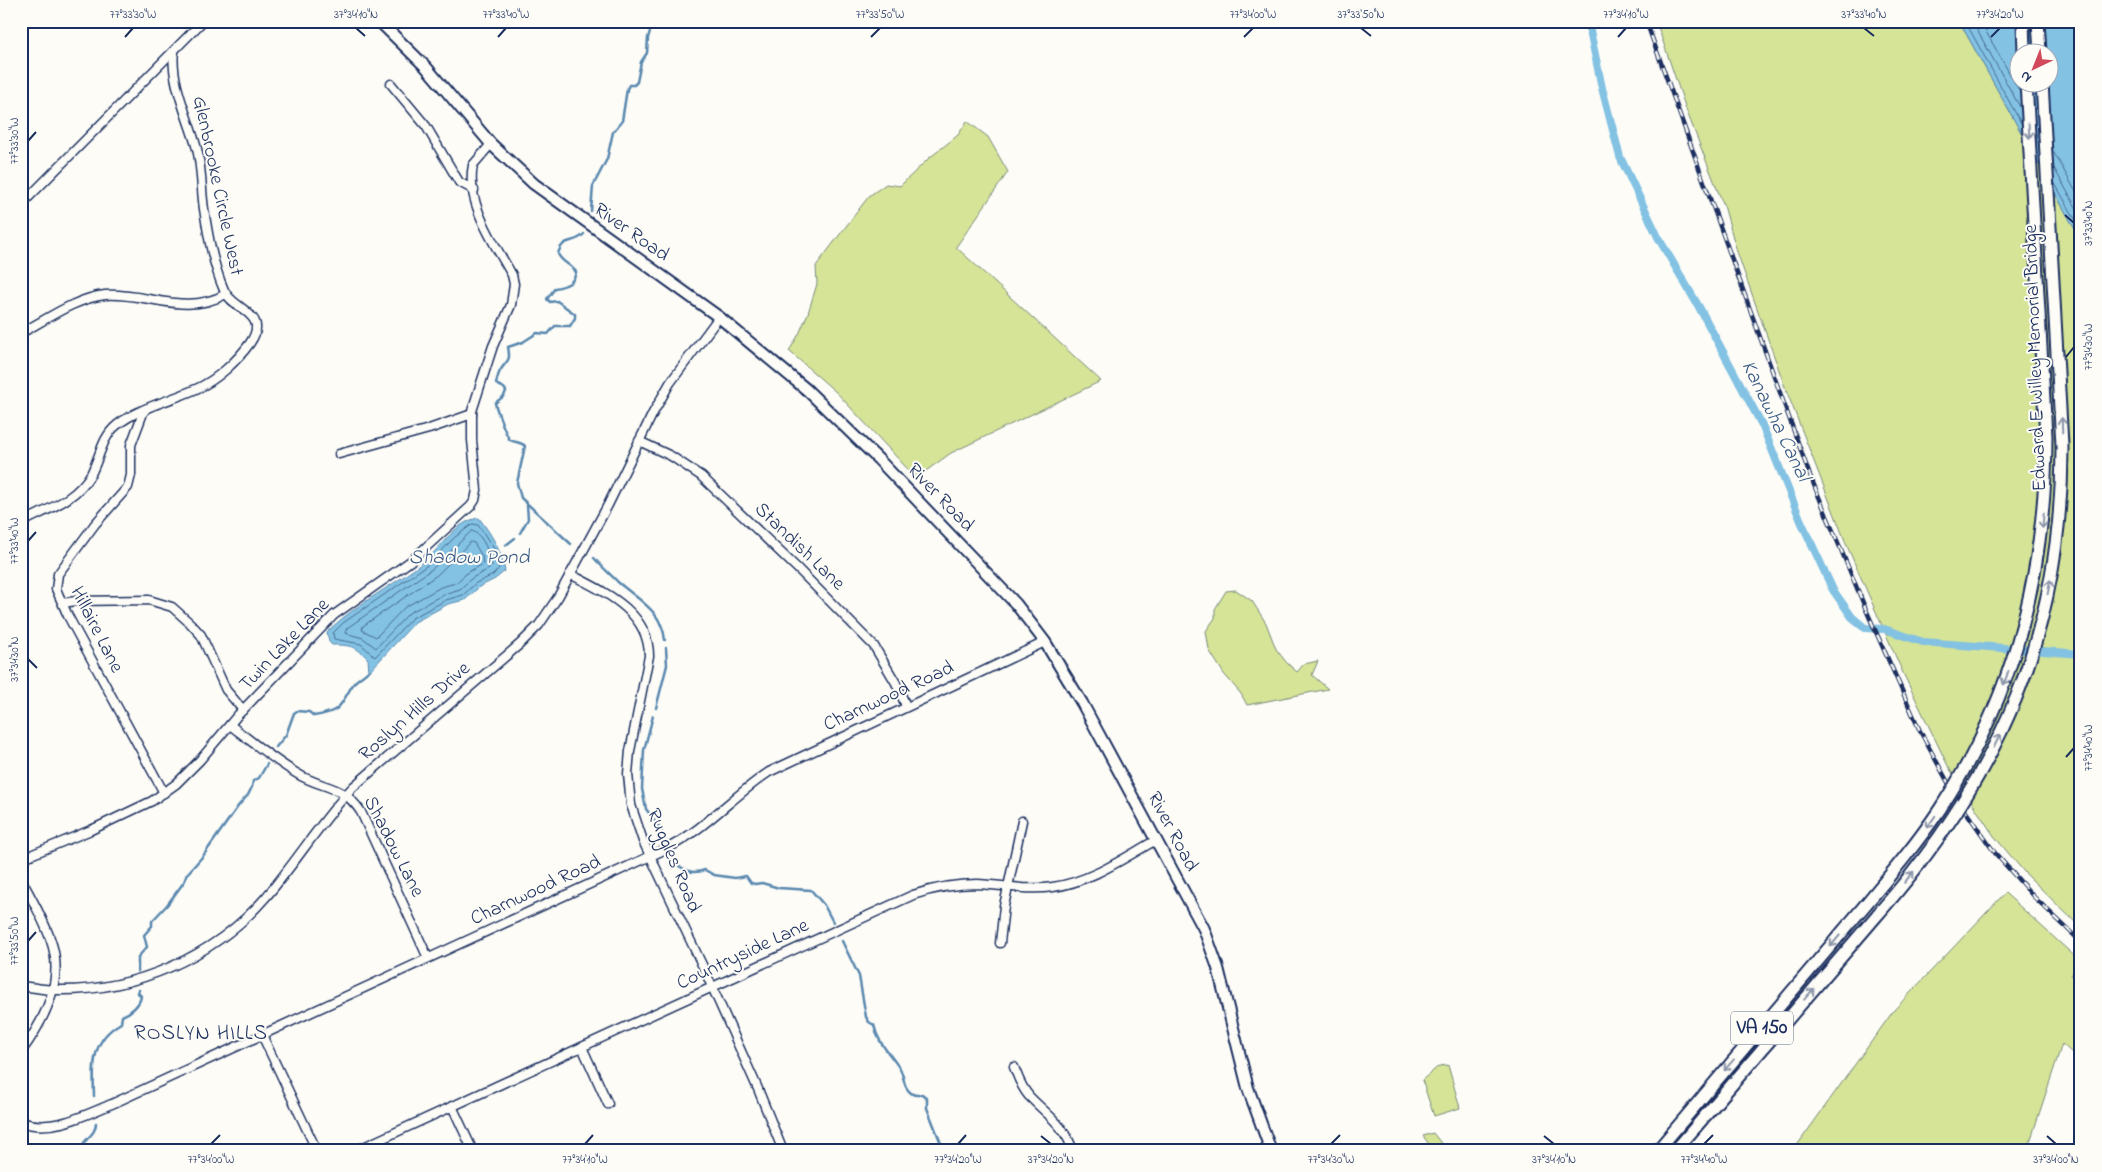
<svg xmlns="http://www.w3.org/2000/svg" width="2102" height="1172" font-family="'Indie Flower',sans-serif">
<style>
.green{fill:#d5e497;stroke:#788a7a}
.water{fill:#83c2e3;stroke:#5987ae;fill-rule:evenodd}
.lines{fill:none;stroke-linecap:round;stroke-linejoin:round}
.shore{stroke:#456a93;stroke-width:1}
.stream{stroke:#5987ae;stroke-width:2.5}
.canal{stroke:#83c2e3;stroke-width:8}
.minor-casing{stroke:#1b2f5e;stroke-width:11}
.major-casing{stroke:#1b2f5e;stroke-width:14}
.highway-casing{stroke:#1b2f5e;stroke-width:15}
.minor{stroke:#fdfcf7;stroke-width:8}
.major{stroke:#fdfcf7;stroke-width:10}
.highway{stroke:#fdfcf7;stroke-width:11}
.rail-casing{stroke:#1b2f5e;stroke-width:4.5}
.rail{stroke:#fdfcf7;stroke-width:2.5;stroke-dasharray:8;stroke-linecap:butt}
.highway-bridge-casing{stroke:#1b2f5e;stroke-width:15;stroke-linecap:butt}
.highway-bridge{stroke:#fdfcf7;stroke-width:11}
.oneway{stroke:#8c96aa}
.ticks{fill:none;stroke:#1b2f5e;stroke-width:2}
.labels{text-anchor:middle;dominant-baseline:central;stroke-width:4;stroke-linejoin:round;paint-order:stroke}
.shield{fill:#fdfcf7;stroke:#5f6c8c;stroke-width:1}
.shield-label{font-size:19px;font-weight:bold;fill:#1b2f5e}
.street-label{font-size:20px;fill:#1b2f5e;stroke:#fdfcf7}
.water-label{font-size:21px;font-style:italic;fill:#3a5b86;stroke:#fdfcf7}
.neighbourhood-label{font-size:21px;letter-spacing:1px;fill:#1b2f5e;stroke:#fdfcf7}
.neatline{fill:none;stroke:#1b2f5e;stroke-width:2}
.ticks-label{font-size:12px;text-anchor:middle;fill:#1b2f5e}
</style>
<rect width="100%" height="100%" fill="#fdfcf7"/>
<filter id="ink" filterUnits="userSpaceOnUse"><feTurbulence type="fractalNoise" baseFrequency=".02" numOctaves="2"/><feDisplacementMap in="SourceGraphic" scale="10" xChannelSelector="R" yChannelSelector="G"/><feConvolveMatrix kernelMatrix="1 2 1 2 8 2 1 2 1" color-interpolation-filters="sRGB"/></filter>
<g filter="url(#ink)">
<!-- green -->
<g class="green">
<polygon points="1656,21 1959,21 2081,240 2081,928 2025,873 1994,836 1949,768 1903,673 1847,546 1785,387 1737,252 1725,209 1687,112"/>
<polygon points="967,121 988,137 1008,172 956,247 1101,381 951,453 916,478 837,393 789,351 799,334 808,313 817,284 816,266 869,196 886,184 900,186 928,159 958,135"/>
<polygon points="1236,590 1252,601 1266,623 1276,649 1286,662 1297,672 1304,664 1318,661 1312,675 1328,689 1247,705 1241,694 1224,674 1209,650 1206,631 1215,618 1215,609 1226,591"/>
<polygon points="2005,893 2080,961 2071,975 2081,985 2081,1061 2062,1044 2027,1151 1793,1151 1894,1010"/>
<polygon points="1448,1065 1460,1108 1434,1116 1422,1080 1439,1066"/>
<polygon points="1433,1133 1445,1148 1443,1151 1434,1151 1423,1136"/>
</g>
<!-- water -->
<g class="water">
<path d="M1959,21H2081V240ZM2020,52H2050V82H2020Z"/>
<path d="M479,518C492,535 501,550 505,571L495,579L479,587L465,600L448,604L415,622L369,672L368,659C356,646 350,645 332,645L329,642L327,632C356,603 394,586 426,560C442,546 456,521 479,518Z"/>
</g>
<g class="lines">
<!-- shore -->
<g class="shore">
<polyline points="1965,21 2021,123"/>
<polyline points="1972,21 2021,109"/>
<polyline points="1980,21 2020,92"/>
<polyline points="2053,151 2081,201"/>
<polyline points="2054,168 2081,216"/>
<polyline points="2054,182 2081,229"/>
<polygon points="473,524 478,525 495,550 499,568 493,575 476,583 463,595 446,600 412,618 375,657 361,644 334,639 333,633 343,623 429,564 454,538"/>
<path d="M472,531C483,534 490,555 492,566L489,569L472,578L460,589L444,594L409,613L376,648L363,638L345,633L347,628L432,569Z"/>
<polygon points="471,542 474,543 482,556 483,564 468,572 456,583 441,587 405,607 376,637 362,630 363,626 437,575"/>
</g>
<!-- stream -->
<g class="stream">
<polyline points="591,211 593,186 607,159 613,132 622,121 627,89 629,85 634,85 637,82 641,62 647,53 648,38 653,21"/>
<polyline points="520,533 528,519 527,505"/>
<path d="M571,544L521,498L517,483L525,446C520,441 515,443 510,440C507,438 496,408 495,403L504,396L506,391L504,388L496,384C497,379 498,375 500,371C507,359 511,363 508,347L523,342L537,333L548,334L555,326H570L575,318V314L557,301L550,302L547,299L555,288C565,286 574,284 576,272C571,264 562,263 558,254C563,236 574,245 584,234"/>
<polyline points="506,545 515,538"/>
<path d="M594,558C602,567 611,575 619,583C639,600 662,611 665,640"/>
<polyline points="656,708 667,665 666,648"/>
<polyline points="653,716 644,750 642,789 646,809 660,828 667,845"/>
<path d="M276,747L286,735L294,713L297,711L309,712L314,716C344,711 339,705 354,683C358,678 365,675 369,670"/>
<path d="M671,855L673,862C685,870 691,875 705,870L714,875L735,878L746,876L751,883L755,884L762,883L779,888L811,890L824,905L833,922"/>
<path d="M842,941L859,976L866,1017L869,1022L874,1025C878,1044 890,1053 900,1069C905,1077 902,1086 911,1093C915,1096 918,1095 922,1094L927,1098V1108L944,1151"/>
<polyline points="138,971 138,957 147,947 144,935 152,926 152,921 167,905 184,882 187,874 203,856 239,805 248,795 252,787 253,781 259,778 267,764"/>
<path d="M94,1096C93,1065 91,1040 121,1023L122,1016C130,1013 140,1005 141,996L138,993L139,990"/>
<path d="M80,1151C82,1139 96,1136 96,1123"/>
</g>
<!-- canal -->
<polyline class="canal" points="1588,21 1602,88 1620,157 1659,239 1699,307 1762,425 1801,521 1833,590 1852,617 1865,628 1884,629 1923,642 2081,654"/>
<!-- minor casing -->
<g class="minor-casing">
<g id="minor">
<polyline points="391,84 426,126 459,182 474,190"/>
<polyline points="21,205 203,21"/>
<path d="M21,333C47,319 76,298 105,295C148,292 184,317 226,294"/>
<polyline points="146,409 143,413 131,445 131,475 128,487 95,524 58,574 56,589 68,616 164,793"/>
<polyline points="639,441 671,456 701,476 799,570 874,646 896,683 906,706"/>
<polyline points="339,454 429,429 472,414"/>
<path d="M21,523C47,509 75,501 91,474C100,457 102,437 117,425C140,407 170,401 196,389C217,380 237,361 250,343C271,313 232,310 224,290C213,265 208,235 204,209C201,189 202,169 197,149C189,119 170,82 174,51"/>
<path d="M570,574C604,592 649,611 649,656L630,751L628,774L631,805L643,841L705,971L758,1089L783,1151"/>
<polyline points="63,603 76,601 149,600 172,607 191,624 201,635 226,690 243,710"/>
<path d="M230,725C252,742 273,759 296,773C323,790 342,783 361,812L428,958"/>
<path d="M21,859L91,830L152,801L176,784L200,760L237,716L334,615L412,560L471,506L475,500L477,490L472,440V411L493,346L511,305L514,284L512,275C495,244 465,203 473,165L491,144"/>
<path d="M21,879C32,899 44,920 51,941C65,980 44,1021 21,1052"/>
<polyline points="1000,943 1004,906 1022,821"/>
<path d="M21,986C32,987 44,990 55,990C135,992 214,957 266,897C297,861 321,821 353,787L520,644L539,625L558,597L608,505L653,413L670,383L719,317"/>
<polyline points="262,1035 317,1151"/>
<polyline points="582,1047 608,1104"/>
<path d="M1014,1067C1018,1077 1021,1087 1029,1096C1046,1114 1065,1125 1073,1151"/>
<polyline points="452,1106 473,1151"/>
<path d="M21,1122C52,1133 85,1115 114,1103L668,848C706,828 734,795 769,772L1045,642"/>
<path d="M355,1151L913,895C934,888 954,884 977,884C1002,885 1027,891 1053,887C1090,882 1124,858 1156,840"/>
</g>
</g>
<!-- major casing -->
<g class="major-casing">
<polyline id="major" points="379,21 426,67 491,144 534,184 719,317 807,390 878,459 1016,604 1045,642 1082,703 1204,929 1218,968 1248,1088 1271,1151"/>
</g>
<!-- highway casing -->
<g class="highway-casing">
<g id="highway">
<polyline points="2023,21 2024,52"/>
<polyline points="2038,21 2040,52"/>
<polyline points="1657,1151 1866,904"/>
<polyline points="1675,1151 1878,914"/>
</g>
</g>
<!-- minor -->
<use href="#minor" class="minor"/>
<!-- major -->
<use href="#major" class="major"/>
<!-- highway -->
<use href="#highway" class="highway"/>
<!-- rail casing -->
<g class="rail-casing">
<polyline id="rail" points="1646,21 1809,473 1864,605 1920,731 1957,799 1995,853 2033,896 2081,942"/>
</g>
<!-- rail -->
<use href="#rail" class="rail"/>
<!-- highway-bridge casing -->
<g class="highway-bridge-casing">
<g id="highway-bridge">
<path d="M1866,904C1892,873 1918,842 1940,809C2015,696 2046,570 2046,436L2026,82"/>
<path d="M1878,914C2000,776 2063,631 2062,445L2042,82"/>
</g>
</g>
<!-- highway-bridge -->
<use href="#highway-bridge" class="highway-bridge"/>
</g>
<!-- one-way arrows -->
<defs><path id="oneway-shaft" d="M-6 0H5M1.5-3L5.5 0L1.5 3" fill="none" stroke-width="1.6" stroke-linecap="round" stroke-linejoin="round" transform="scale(1.25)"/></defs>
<g class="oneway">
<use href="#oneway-shaft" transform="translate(2029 131) rotate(87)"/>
<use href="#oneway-shaft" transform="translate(2062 425) rotate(-92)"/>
<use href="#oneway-shaft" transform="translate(2043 521) rotate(95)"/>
<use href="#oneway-shaft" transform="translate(2049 587) rotate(-79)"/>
<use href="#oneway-shaft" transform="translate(2006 678) rotate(110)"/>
<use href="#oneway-shaft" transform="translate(1997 741) rotate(-64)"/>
<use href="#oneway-shaft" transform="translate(1931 822) rotate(125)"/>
<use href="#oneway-shaft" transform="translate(1909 877) rotate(-50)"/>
<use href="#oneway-shaft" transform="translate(1835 941) rotate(130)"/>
<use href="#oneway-shaft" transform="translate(1809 994) rotate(-49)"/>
<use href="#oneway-shaft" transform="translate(1729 1065) rotate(131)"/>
</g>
</g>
<!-- ticks -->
<path class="ticks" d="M356,28L365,36M1361,28L1371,36M1864,28L1874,36M125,37L133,28M498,37L506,28M871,37L880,28M1244,37L1253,28M1618,37L1626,28M1991,37L2000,28M28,141L36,132M2065,215L2074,223M2066,357L2074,347M28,541L36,532M28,659L37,668M2066,757L2074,748M28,941L36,932M1041,1136L1051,1144M1544,1136L1554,1144M2047,1136L2056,1144M211,1144L220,1135M585,1144L593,1135M958,1144L966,1135M1331,1144L1340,1135M1704,1144L1713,1135"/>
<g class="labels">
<!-- shield labels -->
<rect class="shield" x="1731" y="1011.5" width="62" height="33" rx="4"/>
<g class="shield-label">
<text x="1762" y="1028">VA 150</text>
</g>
<!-- street labels -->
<g class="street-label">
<text transform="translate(217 186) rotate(78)">Glenbrooke Circle West</text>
<text transform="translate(631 233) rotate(35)">River Road</text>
<text transform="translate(2036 358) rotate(-92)">Edward E Willey Memorial Bridge</text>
<text transform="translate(940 498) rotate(46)">River Road</text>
<text transform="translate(799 547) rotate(44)">Standish Lane</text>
<text transform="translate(96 630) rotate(63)">Hillaire Lane</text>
<text transform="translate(285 645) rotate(-46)">Twin Lake Lane</text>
<text transform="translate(889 697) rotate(-25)">Charnwood Road</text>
<text transform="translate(415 712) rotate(-41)">Roslyn Hills Drive</text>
<text transform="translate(1172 832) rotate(62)">River Road</text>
<text transform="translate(393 847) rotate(63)">Shadow Lane</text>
<text transform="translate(673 861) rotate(67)">Ruggles Road</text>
<text transform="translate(536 891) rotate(-25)">Charnwood Road</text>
<text transform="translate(743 955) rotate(-25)">Countryside Lane</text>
</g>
<!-- water labels -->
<g class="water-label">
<text transform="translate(1775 421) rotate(64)">Kanawha Canal</text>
<text x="469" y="558">Shadow Pond</text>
</g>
<!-- neighbourhood labels -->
<g class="neighbourhood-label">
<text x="201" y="1034">ROSLYN HILLS</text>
</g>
</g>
<!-- margin -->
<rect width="2102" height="1172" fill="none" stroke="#fdfcf7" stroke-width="55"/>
<!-- north arrow -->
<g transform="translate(2034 68) rotate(223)"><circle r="24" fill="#fdfcf7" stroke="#a3aaba"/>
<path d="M0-4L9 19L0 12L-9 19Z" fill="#d1495b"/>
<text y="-8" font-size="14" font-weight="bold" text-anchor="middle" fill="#1b2f5e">N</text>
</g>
<rect x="28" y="28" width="2046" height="1116" class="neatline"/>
<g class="ticks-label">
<text x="133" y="18">77°33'30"W</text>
<text x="356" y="18">37°34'10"N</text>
<text x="506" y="18">77°33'40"W</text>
<text x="880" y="18">77°33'50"W</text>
<text x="1253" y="18">77°34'00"W</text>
<text x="1361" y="18">37°33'50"N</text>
<text x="1626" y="18">77°34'10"W</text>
<text x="1864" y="18">37°33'40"N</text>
<text x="2000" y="18">77°34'20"W</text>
<text transform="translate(14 141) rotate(-90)" y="4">77°33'30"W</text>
<text transform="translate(2088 223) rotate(-90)" y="4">37°33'40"N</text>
<text transform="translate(2088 347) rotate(-90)" y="4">77°34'30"W</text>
<text transform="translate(14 541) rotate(-90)" y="4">77°33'40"W</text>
<text transform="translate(14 659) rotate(-90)" y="4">37°34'30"N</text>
<text transform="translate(2088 748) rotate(-90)" y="4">77°34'40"W</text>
<text transform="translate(14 941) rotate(-90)" y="4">77°33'50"W</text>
<text x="211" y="1163">77°34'00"W</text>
<text x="585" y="1163">77°34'10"W</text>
<text x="958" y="1163">77°34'20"W</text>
<text x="1051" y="1163">37°34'20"N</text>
<text x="1331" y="1163">77°34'30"W</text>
<text x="1554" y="1163">37°34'10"N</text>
<text x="1704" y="1163">77°34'40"W</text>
<text x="2056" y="1163">37°34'00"N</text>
</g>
</svg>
